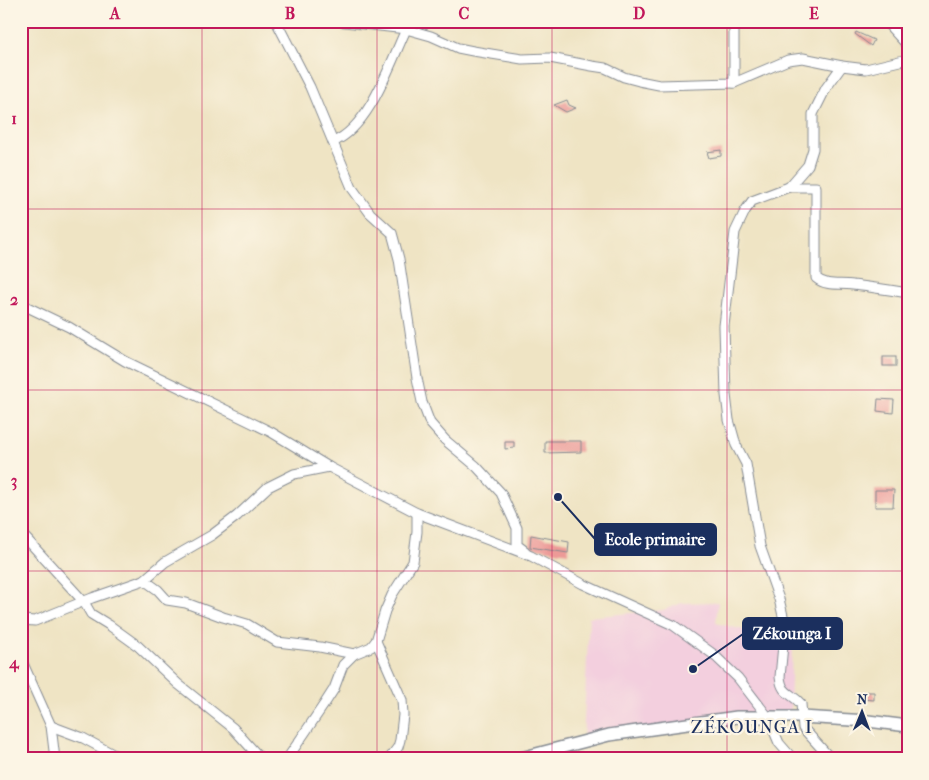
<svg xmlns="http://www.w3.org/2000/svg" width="929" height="780" font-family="'IM FELL French Canon',serif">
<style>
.built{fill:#f3cfde}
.building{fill:#ec9a97}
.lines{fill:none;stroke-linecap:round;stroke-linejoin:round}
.street-casing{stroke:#858a91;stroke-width:11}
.secondary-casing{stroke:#858a91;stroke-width:14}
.street{stroke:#fff;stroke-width:9}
.secondary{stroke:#fff;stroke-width:11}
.grid{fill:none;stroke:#c2185b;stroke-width:1;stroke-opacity:0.55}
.labels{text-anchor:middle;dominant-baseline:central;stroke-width:4.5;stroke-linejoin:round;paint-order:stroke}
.quarter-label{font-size:18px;letter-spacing:1px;fill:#1b2f5e;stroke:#fcf5e5}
.leader{fill:none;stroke:#1b2f5e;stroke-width:2}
.callout-dot{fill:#1b2f5e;stroke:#fcf5e5;stroke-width:2}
.callout{fill:#1b2f5e;stroke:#1b2f5e;stroke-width:2}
.callout-label{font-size:16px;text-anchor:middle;font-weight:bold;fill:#fff}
.neatline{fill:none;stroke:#c2185b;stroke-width:2}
.grid-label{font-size:16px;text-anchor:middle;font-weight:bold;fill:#c2185b}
</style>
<rect width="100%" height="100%" fill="#fcf5e5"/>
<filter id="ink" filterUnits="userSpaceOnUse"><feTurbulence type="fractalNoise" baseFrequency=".02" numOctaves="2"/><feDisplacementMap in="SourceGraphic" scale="10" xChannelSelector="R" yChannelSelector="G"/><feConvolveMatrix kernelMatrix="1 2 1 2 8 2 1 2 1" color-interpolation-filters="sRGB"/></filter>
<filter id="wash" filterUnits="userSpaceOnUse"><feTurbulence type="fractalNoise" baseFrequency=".0096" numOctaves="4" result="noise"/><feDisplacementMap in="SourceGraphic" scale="20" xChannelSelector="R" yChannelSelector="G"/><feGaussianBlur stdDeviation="1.12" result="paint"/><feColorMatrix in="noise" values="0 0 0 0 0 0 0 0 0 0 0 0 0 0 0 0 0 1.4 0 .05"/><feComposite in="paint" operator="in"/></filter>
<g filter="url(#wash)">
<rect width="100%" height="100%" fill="#efe4c4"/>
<!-- built -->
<polygon class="built" points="718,602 716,623 792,642 790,717 768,717 583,742 589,617 663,610 682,603"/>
<g id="blocks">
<!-- building -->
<g class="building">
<polygon points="856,32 874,40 871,46 855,34"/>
<polygon points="567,100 569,105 576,108 566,112 554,105"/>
<polygon points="721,150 721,156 709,158 707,152"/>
<rect x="883" y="357" width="13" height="9"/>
<polygon points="878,399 894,400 893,413 877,411"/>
<polygon points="545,441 581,441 581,452 545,453"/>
<polygon points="505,442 514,442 514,448 505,449"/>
<polygon points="875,490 894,490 893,507 875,507"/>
<polygon points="531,535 569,542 568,553 530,547"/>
<polygon points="861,692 874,692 874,700 861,699"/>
</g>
</g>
</g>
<g filter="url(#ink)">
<use href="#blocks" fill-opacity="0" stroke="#858a91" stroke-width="1"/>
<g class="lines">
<!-- street casing -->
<g class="street-casing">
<g id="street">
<polyline points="276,21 310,87 352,188 370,213 392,233 399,259 417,378 422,402 430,423 445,440 476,466 501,493 517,528 517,545 525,551"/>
<polyline points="336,21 406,29 431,36 458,48 473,51 522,59 550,58 592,66 605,68 624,77 639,81 659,85 734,83 788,60 803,58 842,66 866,69 908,59"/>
<polyline points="734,21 734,83"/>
<polyline points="885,21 908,46"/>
<path d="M333,142C372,126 392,57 410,21"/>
<path d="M789,187H816V278C827,287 839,283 853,285C871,287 890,290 908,293"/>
<polyline points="21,304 69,327 125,361 271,432 329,467 417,513 531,556 583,584 673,625 713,654 738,678 768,717 779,743 793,759"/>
<polyline points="21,533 84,602 91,614 109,625 138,646 178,684 233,728 261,759"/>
<polyline points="144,580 158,590 167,600 186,603 223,617 247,624 277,642 320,647 354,654"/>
<polyline points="21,620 35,621 92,598 144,580 165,562 212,535 237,516 268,487 294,474 329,467"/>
<polyline points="376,641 402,700 403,715 400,740 398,747 389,759"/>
<polyline points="21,659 51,726 55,759"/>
<polyline points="51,726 83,738 122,759"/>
<polyline points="287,759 325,703 334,689 343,665 354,654 371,647 376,641 385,611 392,595 413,562 417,532 417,513"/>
<path d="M831,759L803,728L801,704C791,692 782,695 780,677L785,624L779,599L760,546L746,464L736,445L729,420L726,395L724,326L735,232L745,211L752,201L789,187L808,165L813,149V114L826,88L842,66"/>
</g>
</g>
<!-- secondary casing -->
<g class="secondary-casing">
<polyline id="secondary" points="517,759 609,735 737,717 801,717 868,721 908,726"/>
</g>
<!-- street -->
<use href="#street" class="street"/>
<!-- secondary -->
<use href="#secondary" class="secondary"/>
</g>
</g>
<!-- grid -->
<path class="grid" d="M202,21V759M377,21V759M552,21V759M727,21V759M21,209H908M21,390H908M21,571H908"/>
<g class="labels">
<!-- quarter labels -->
<g class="quarter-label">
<text x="752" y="727">ZÉKOUNGA I</text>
</g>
</g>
<!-- callouts -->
<path class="leader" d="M558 497L595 539M693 669L743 634"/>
<g class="callout-dot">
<circle cx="558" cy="497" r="5"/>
<circle cx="693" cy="669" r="5"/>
</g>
<g class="callout">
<rect x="595" y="524" width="121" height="31" rx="5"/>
<rect x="743" y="618" width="99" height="31" rx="5"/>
</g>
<g class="callout-label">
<text x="655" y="545">Ecole primaire</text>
<text x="792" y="639">Zékounga I</text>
</g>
<!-- margin -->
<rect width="929" height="780" fill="none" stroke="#fcf5e5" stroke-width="55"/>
<!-- north arrow -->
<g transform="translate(862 712) rotate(1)" stroke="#fcf5e5" stroke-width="4" paint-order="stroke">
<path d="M0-4L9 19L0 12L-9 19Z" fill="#1b2f5e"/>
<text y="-8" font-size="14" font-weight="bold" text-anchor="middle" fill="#1b2f5e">N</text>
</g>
<rect x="28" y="28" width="874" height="724" class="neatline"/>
<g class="grid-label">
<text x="115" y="19">A</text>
<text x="290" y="19">B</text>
<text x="464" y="19">C</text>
<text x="639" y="19">D</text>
<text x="814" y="19">E</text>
<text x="14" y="124">1</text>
<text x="14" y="305">2</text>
<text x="14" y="486">3</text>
<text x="14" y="668">4</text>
</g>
</svg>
